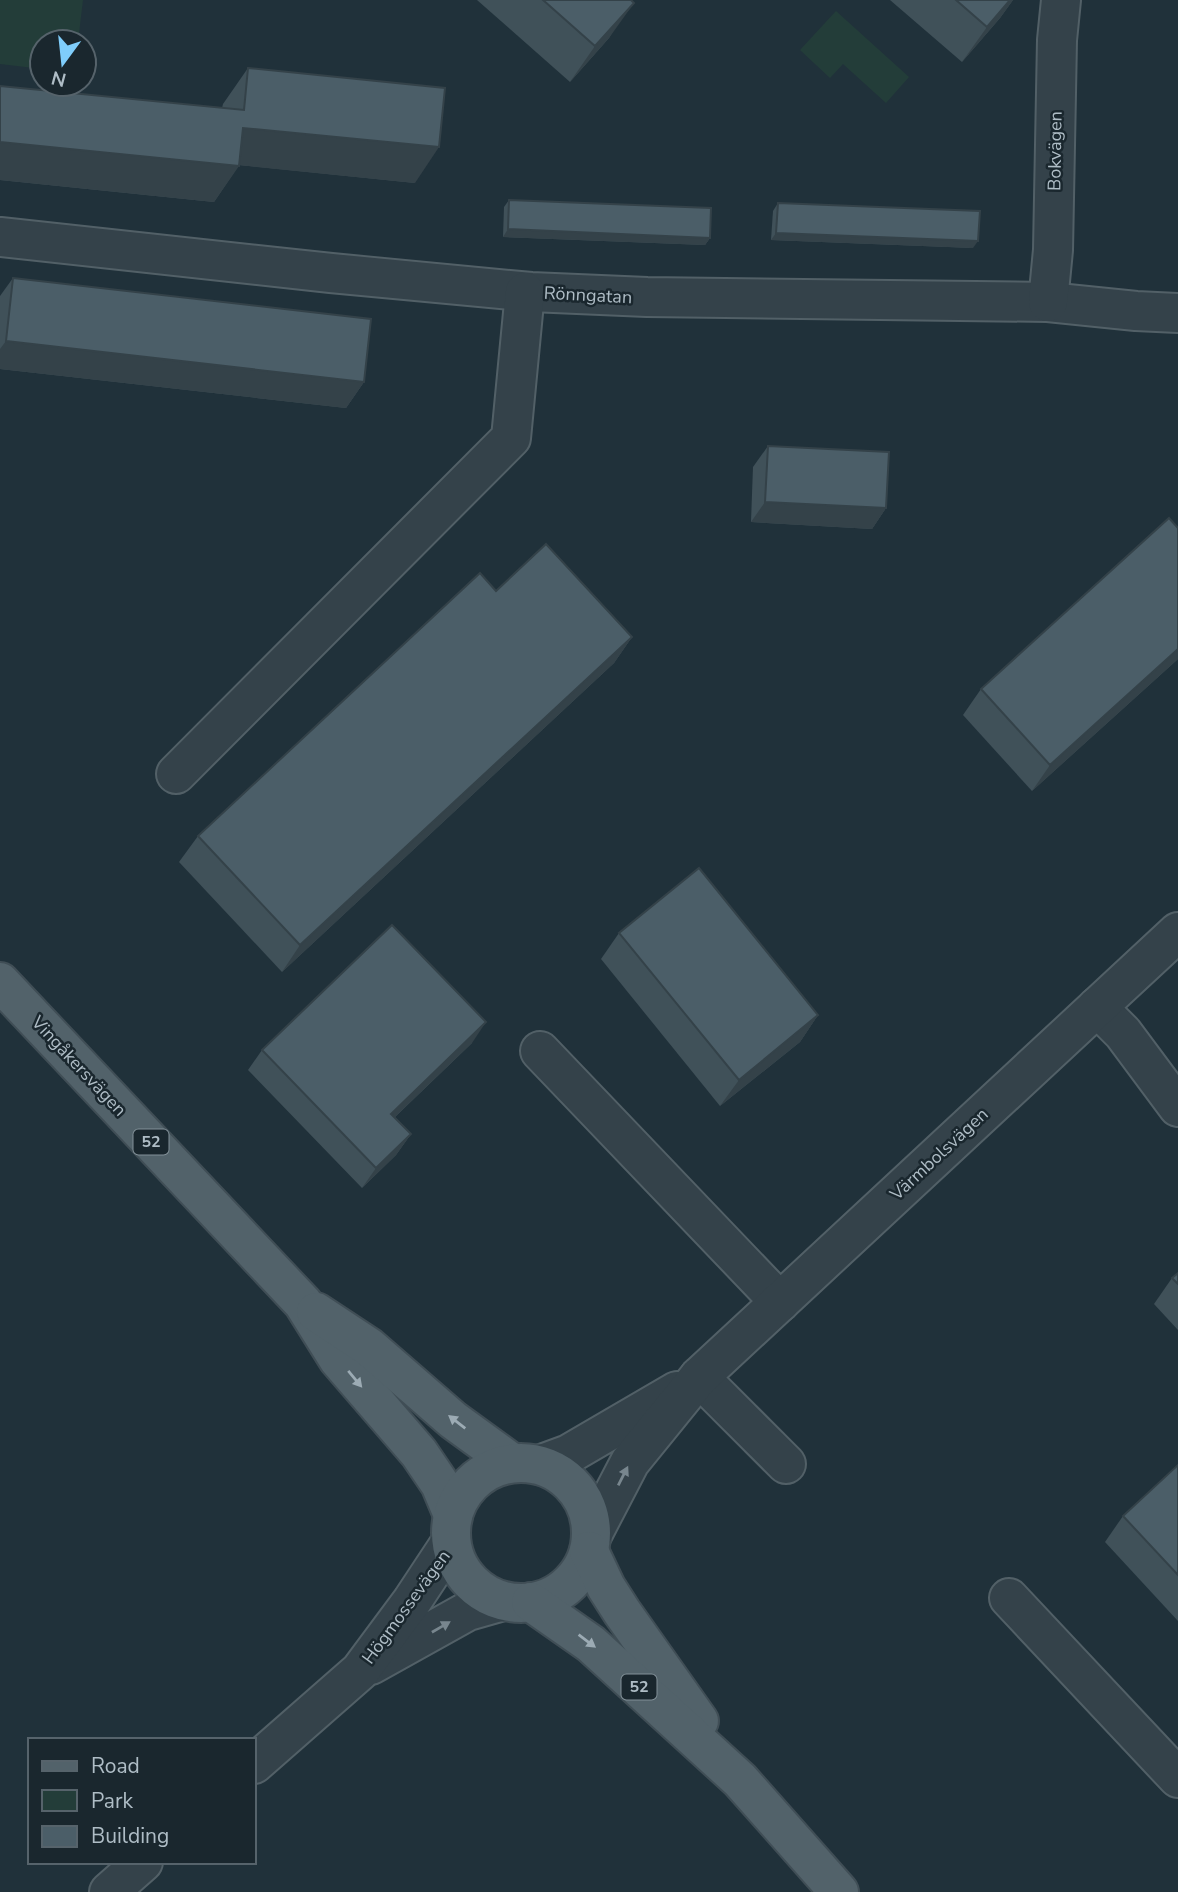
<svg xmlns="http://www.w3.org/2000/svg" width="1178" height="1892" font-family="'Nunito Sans',sans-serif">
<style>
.green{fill:#233d39}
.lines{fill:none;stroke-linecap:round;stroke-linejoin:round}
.minor-casing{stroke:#526067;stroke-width:42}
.major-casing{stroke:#404e56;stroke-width:42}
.minor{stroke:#34424a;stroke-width:38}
.major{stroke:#52626a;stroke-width:38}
.wall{fill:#405159}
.shaded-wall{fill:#344249}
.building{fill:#4b5e68;stroke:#344249;stroke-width:2}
.oneway{fill:#9cabb4}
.oneway2{fill:#78868e}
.labels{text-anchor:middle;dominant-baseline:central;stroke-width:5;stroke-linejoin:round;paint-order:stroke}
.shield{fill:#1a272e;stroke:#829098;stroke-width:2}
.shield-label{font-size:16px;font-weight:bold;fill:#afbdc6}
.street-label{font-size:18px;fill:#afbdc6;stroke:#1a272e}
</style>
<rect width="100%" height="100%" fill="#20313a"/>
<!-- green -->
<g class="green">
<polygon points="0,0 83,0 78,42 42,42 42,69 0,64"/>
<polygon points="836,11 909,77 886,103 843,64 830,78 800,50"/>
</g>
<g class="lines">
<!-- minor casing -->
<g class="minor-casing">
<g id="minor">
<polyline points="0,237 331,273 531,292 647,297 1048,302 1136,311 1178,313"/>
<polyline points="1048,302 1053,250 1057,40 1061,0"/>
<polyline points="176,774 511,438 525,292"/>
<polyline points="1097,1007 1123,1033 1178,1107"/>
<polyline points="540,1051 780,1302"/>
<polyline points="699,1377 786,1464"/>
<polyline points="539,1465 569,1454 677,1391"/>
<polyline points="591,1537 630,1462 699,1377 1178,932"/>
<polyline points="1009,1598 1178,1778"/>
<polyline points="371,1665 468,1611 503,1601"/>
<polyline points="254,1764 360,1671 412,1601 451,1542"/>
<polyline points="109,1892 143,1862"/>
</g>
</g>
<!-- major casing -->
<g class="major-casing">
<g id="major">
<polyline points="0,982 303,1303 338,1359 419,1453 440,1484 453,1515"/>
<polyline points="316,1312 369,1347 453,1420 512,1463"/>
<circle cx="521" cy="1533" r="70"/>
<polyline points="589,1551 606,1587 622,1612 699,1721"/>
<polyline points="531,1602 591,1644 740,1780 839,1892"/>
</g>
</g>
<!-- minor -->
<use href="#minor" class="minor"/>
<!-- major -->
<use href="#major" class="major"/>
</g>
<!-- wall -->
<g class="wall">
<polygon points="477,0 631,0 609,38 570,82"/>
<polygon points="890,0 1013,0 1000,18 962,62"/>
<polygon points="248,68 415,183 239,165 214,202 0,180 0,86 222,108 223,104"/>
<polygon points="509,200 710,238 705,245 503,237 504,207"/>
<polygon points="778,203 973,248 771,240 773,211"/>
<polygon points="13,278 364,382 346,408 0,369 0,296"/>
<polygon points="768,446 886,508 872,529 751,522 753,467"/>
<polygon points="1178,528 1178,659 1032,791 963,715 981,689"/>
<polygon points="496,591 632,637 614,663 282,972 179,862 198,836"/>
<polygon points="619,933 818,1015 800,1042 720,1106 601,959"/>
<polygon points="472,1043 395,1117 411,1134 396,1155 362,1188 248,1070 262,1050"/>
<polygon points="1178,1273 1178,1330 1154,1304 1172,1278"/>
<polygon points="1178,1465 1178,1621 1105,1542 1123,1516"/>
</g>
<!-- shaded-wall -->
<g class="shaded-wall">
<polygon points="1010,0 1013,0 1000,18 962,62 987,27"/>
<polygon points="634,3 609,38 570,82 595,46"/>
<polygon points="243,128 439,147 415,183 218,163"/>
<polygon points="0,142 239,166 214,202 0,180"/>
<polygon points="508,229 710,238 705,245 503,237"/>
<polygon points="776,233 978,241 973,248 771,240"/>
<polygon points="6,341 364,382 346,408 0,369 0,349"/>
<polygon points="765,502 886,508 872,529 751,522"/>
<polygon points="632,637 614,663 282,972 300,945"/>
<polygon points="1178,649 1178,659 1032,791 1050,765"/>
<polygon points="818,1015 800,1042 720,1106 739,1080"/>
<polygon points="486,1022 472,1043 377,1134 391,1114"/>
<polygon points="411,1134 396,1155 362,1188 376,1168"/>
</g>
<!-- building -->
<g class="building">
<polygon points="543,0 631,0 634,3 595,46"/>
<polygon points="956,0 1010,0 987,27"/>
<polygon points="248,68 445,88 439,147 243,128 239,166 0,142 0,86 244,110"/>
<polygon points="509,200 711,208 710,238 508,229"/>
<polygon points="778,203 980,211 978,241 776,233"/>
<polygon points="13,278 371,319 364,382 6,341"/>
<polygon points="768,446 889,452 886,508 765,502"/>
<polygon points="1169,518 1178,528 1178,649 1050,765 981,689"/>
<polygon points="546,544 632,637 300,945 198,836 480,573 496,591"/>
<polygon points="699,868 818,1015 739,1080 619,933"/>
<polygon points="392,925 486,1022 391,1114 411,1134 376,1168 262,1050"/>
<polygon points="1178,1273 1178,1284 1172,1278"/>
<polygon points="1178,1465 1178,1575 1123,1516"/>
</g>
<!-- one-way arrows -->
<defs><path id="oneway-solid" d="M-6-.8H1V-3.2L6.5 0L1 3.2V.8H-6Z" transform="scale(1.75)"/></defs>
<g class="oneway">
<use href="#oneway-solid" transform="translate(355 1379) rotate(50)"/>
<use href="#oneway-solid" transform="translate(457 1422) rotate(-142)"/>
<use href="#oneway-solid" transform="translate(587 1641) rotate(37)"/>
</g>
<g class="oneway2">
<use href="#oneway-solid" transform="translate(623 1476) rotate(-63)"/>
<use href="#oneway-solid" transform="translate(441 1627) rotate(-30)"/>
</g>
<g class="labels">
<!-- shield labels -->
<g class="shield">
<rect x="133.5" y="1129.5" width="35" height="25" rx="5"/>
<rect x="621.5" y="1674.5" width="35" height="25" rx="5"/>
</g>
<g class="shield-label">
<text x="151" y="1142">52</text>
<text x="639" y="1687">52</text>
</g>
<!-- street labels -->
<g class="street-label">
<text transform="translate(1055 151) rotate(-89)">Bokvägen</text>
<text transform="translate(588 295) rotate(3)">Rönngatan</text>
<text transform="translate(79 1066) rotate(47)">Vingåkersvägen</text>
<text transform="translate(939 1154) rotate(-43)">Värmbolsvägen</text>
<text transform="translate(406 1607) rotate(-54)">Högmossevägen</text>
</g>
</g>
<!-- legend -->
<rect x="28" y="1738" width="228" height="126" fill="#1a272e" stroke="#56636b" stroke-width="2"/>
<rect x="42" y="1761" width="35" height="10" fill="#52626a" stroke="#56636b" stroke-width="2"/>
<text x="91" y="1773" font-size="21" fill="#afbdc6">Road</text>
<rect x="42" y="1790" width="35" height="21" fill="#233d39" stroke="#56636b" stroke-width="2"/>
<text x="91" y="1808" font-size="21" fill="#afbdc6">Park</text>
<rect x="42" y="1826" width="35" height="21" fill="#4b5e68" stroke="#56636b" stroke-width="2"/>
<text x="91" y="1843" font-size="21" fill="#afbdc6">Building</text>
<!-- north arrow -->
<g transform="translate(63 63) rotate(195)"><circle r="33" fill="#1a272e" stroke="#56636b" stroke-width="2"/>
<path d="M0-5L12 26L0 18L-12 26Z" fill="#7fcdfb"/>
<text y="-10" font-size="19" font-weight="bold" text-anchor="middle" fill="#afbdc6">N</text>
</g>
</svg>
